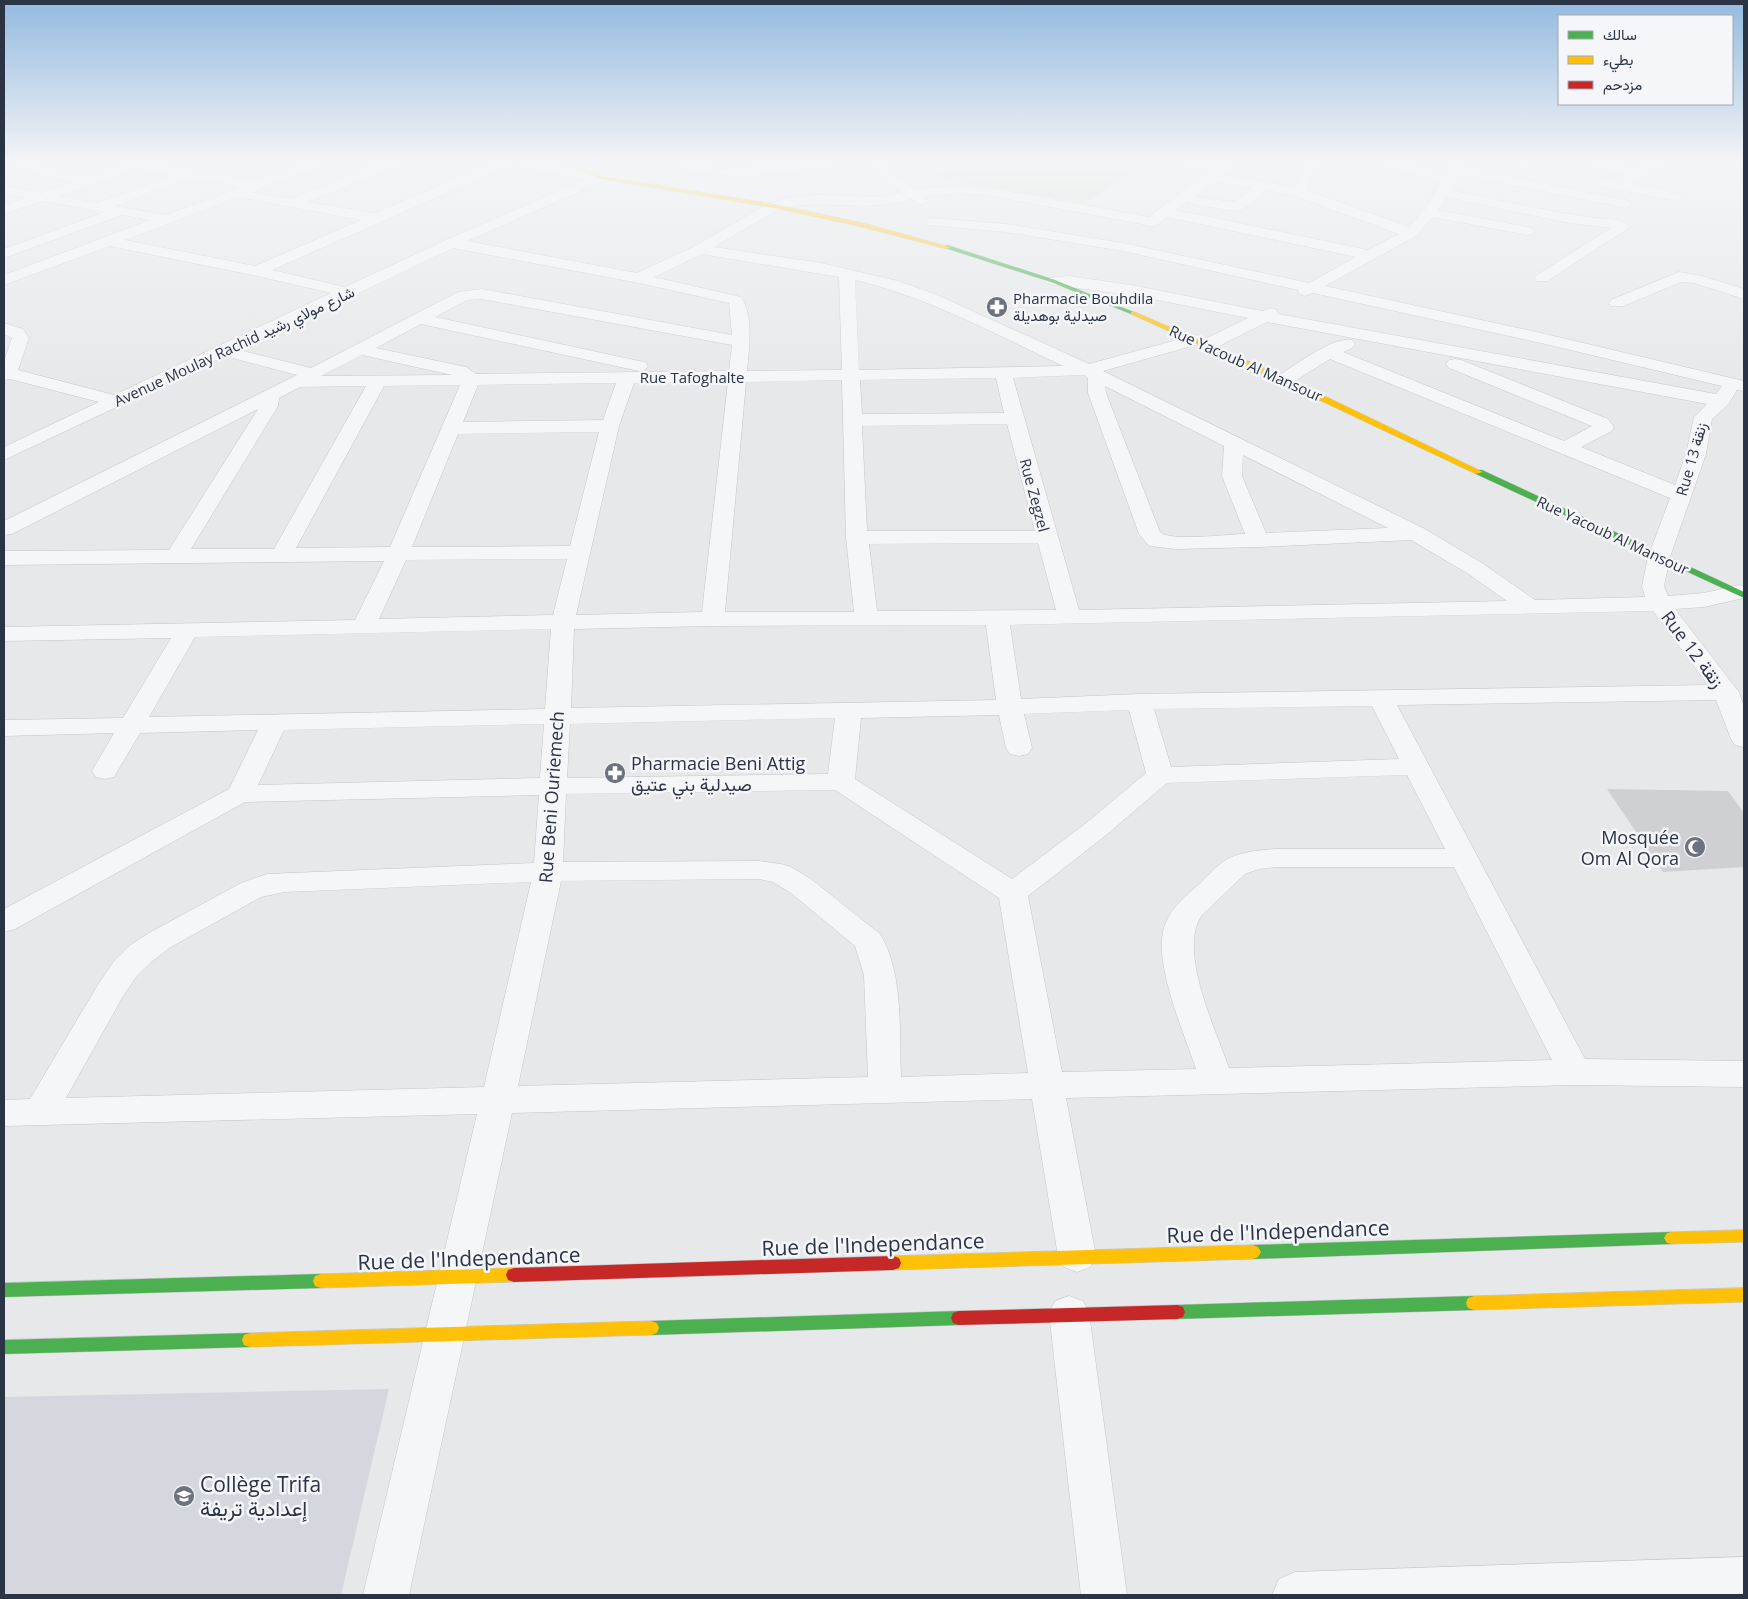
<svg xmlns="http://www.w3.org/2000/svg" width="1748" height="1599" font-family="'Open Sans',Vazirmatn,sans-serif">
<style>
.built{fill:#d4d7dd}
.green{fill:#d6ded6}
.building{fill:#ced0d3}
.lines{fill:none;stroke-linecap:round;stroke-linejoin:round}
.street-casing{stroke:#c4c6c8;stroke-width:1}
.fast-casing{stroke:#c4c6c8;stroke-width:1}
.slow-casing{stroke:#c4c6c8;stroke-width:1}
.jam-casing{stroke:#c4c6c8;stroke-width:1}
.street{fill:#f5f6f7;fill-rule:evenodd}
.fast{fill:#4caf50;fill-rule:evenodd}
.slow{fill:#ffc107;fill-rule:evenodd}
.jam{fill:#c62828;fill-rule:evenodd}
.labels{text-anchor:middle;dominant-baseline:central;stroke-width:5;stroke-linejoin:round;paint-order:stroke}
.far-poi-label{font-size:15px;fill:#2b3445;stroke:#f4f6f9;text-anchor:start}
.far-street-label{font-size:15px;fill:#2b3445;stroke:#f4f6f9}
.street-label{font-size:18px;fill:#2b3445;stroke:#f4f6f9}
.poi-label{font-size:18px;fill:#2b3445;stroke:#f4f6f9;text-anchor:start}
.near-street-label{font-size:21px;fill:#2b3445;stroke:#f4f6f9}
.near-poi-label{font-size:21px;fill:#2b3445;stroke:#f4f6f9;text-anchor:start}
</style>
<rect width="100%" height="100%" fill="#e6e8ea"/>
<!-- built -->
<polygon class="built" points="389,1389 341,1595 4,1595 4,1397"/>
<!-- green -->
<polygon class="green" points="964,163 1152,163 1084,203 934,178"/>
<!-- building -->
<polygon class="building" points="1607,789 1728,791 1744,813 1744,867 1663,872"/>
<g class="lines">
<!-- street casing -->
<g class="street-casing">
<g id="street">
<path d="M15,163H32L43,169L91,176L119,166L117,163H147L256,181L305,163H323L322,166L252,192L291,199L379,163H397L396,166L308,202L375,213L492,163H509L508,166L272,270L345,287L446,240L586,179L517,167L511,163H541L601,173L608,177L606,180L467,241L637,273L695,246L769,203L790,198L818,195L880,197L902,192L866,163H880L916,190C960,181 1001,190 1045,198C1080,204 1115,211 1150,217L1159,209L1212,171L1186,167L1180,163L1225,164L1232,168L1224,175L1294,187L1305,163H1318L1306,190L1409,227L1426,208L1442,180L1422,177L1383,166L1382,163C1405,163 1424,169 1447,173L1452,163H1465L1463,167L1630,201L1632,204L1630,207L1625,208L1459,174L1450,190C1498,200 1546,211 1594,218C1604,219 1624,218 1630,227L1547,281H1537L1534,278L1537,275L1611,228L1564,222L1446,197L1438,210L1527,227L1532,228L1534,231L1532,234L1527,235L1433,217L1416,236L1325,286L1541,333L1744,381V391L1737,390L1728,405L1712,419L1706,454L1670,557L1664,586L1668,596L1704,593L1739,585L1744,586V598L1704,607L1675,609L1739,692L1744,707V747L1735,745L1731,739L1716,700L1397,705L1585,1059L1744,1061V1087L1575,1085L1066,1098L1096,1256L1090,1267L1077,1272L1064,1267L1058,1256L1032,1099L512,1113L409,1595H363L477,1114L4,1126V1100L30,1099L99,983L114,961L129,946L149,933L241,883L267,874L534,863L539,795L245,802L15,929L4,932V909L229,789L258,730L140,733L114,777L105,779L96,777L92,771L114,733L4,736V720L123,718L171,638L4,641V627L355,620L384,561L4,565V551L169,550L258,409L12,534L4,535V521L297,375L225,356L4,460V447L99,402L10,379L4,380V361L12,338L4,334V323L23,329L29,338L18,370L114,395L331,293L257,276L110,246L4,285V275L150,220L122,215L4,258V249L105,212L43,201L4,214V205L26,198L4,194V186L41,193L75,181L35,175ZM136,169L174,175L97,203L59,196ZM191,178L241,187L166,215L115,206ZM1215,182L1252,188L1234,202L1194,197ZM1266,190L1295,196L1399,234L1368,250L1176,210L1188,201L1195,205L1237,211L1242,210ZM957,193L986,195L1152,226L1157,225L1167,217L1356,257L1309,283L1123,243L1006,224L933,218L928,219L926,222L928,225L1006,232L1123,251L1298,290L1299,294L1305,296L1313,293L1541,343L1722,386L1716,394L1278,314L1277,310L1271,308L1262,311L1137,286L1069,276L1047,278L1045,281L1047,284L1137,296L1248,318L1203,340L1201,336L1195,335L1089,364L935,294L898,281L821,263L714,247L779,209C814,200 845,208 880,205C890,204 901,201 911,199L922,205L929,201L924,196ZM238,197L361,220L255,266L125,240ZM453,248L639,283L729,303L732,335L482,289L458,292L311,368L239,350L348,298L355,296L357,294ZM702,254L839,277L842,370L747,371C749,348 754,316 741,297L654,277ZM855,280C928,297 995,334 1063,366L859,370ZM482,299L732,345L729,371L476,374L466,367L376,348L421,324L639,371L645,370L648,366L645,362L639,361L435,317L467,300ZM1267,322L1707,404L1694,417L1686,454L1675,485L1581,447L1612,431L1614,427L1608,419L1461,360L1455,359L1449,360L1446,364L1449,368L1592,426L1564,441L1343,352L1352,348L1355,344L1352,340C1333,336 1294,366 1278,376L1275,380L1278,384L1284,385L1290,384L1330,359L1670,498L1648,557L1642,586L1645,597L1535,600L1482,563L1423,528L1103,371L1199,344L1201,349L1207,350L1213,349ZM362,355L452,375L321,376ZM1084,375L1088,378V393L1139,534L1149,546L1176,549L1259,547L1411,540L1467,573L1507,601L1079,610L1013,378ZM996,378L1004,413L862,414L860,380ZM842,380L846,538L854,612H725L746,382ZM728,382L702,612L576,615L619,426L634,383ZM616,383L603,420L463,422L478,385ZM460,385L390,547L296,548L384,386ZM366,386L274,549H191L278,406L279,398L300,387ZM1105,386L1224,446L1222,476L1245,534C1229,534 1170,542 1160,532L1106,393ZM1007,424L1035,531H867L862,426ZM599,432L570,546L412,547L458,434ZM1243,455L1388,528L1266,533L1242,476ZM1038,543L1056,610L877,611L869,544ZM567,559L553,615L379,619L406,560ZM1653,611L1708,685L1139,694L1021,699L1010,625ZM986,625L996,700L571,708L574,629L713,626ZM551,629L545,709L149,717L195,637ZM1372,706L1399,759L1171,767L1154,709ZM1129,710L1146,773L1085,824L1012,879L855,779L861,718L999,715L1006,748L1010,754L1019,756L1028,754L1032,748L1024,714ZM835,718L828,774L567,778L570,724ZM544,724L540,778L258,785L284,730ZM1407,775L1445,849H1276C1260,850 1238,852 1224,861C1215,867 1207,877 1199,884C1187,895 1173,906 1166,922C1150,958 1184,1032 1196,1069L1062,1072L1028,896L1105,836L1167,783ZM835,790L999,898L1028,1073L901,1077C899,1032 904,973 880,934L811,879L791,867L781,864L759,861L563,862L566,794ZM1276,867H1454L1552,1060L1229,1068C1216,1030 1177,950 1202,915L1245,874L1259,869ZM759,879L773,882L791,893L855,946L864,975L868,1077L518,1086L561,881ZM531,882L484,1087L66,1098L122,998L136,977L151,962L171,947L261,897L285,892Z"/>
<path d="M676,163H694L720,169L790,163H843L837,167C805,170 696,187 676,163Z"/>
<polygon points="1586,163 1611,163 1639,169 1649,163 1664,163 1633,184 1677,193 1684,197 1677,201 1599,186 1597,183 1599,180 1604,179 1619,182 1630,175 1587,166"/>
<polygon points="1679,272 1702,276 1744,289 1744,299 1694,283 1681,282 1623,306 1611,306 1609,303 1611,300"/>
<polygon points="1069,1296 1083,1301 1089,1313 1127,1595 1081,1595 1049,1313 1055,1301"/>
<polygon points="1744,1557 1744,1595 1272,1595 1279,1579 1295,1572"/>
</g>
</g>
<!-- fast casing -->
<g class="fast-casing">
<g id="fast">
<polygon points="947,245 1055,280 1136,313 1131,314 1051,282 945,248 945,246"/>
<polygon points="1476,470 1482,470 1744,592 1744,598 1476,474"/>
<polygon points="1672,1232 1677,1233 1680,1238 1677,1243 1672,1244 1253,1259 1248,1257 1245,1252 1248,1247 1253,1245"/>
<polygon points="321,1274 327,1276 329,1281 327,1286 321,1288 4,1297 4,1283"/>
<polygon points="1474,1296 1480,1298 1482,1303 1480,1308 1474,1310 1177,1319 1171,1317 1169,1312 1171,1307 1177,1305"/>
<polygon points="959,1311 965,1313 967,1318 965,1323 959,1325 651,1335 645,1333 643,1328 645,1323 651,1321"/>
<polygon points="250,1333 256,1335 258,1340 256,1345 250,1347 4,1354 4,1340"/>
</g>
</g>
<!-- slow casing -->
<g class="slow-casing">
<g id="slow">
<polygon points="565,163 573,163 602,176 774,204 863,223 950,247 947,249 862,227 774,208 601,179"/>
<polygon points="1131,312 1135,312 1287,378 1483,472 1476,474 1281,382 1131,314"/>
<polygon points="1744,1230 1744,1242 1672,1244 1667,1243 1664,1238 1667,1233 1672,1232"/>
<polygon points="1253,1245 1258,1247 1261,1252 1258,1257 1253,1259 893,1270 887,1268 885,1263 887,1258 893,1256"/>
<polygon points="514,1268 520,1270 522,1275 520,1280 514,1282 321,1288 315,1286 313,1281 315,1276 321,1274"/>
<polygon points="1744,1288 1744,1302 1474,1310 1468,1308 1466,1303 1468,1298 1474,1296"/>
<polygon points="651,1321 657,1323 659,1328 657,1333 651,1335 250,1347 244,1345 242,1340 244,1335 250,1333"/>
</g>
</g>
<!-- jam casing -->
<g class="jam-casing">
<g id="jam">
<polygon points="893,1256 899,1258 901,1263 899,1268 893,1270 514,1282 508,1280 506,1275 508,1270 514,1268"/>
<polygon points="1177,1305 1183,1307 1185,1312 1183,1317 1177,1319 959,1325 953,1323 951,1318 953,1313 959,1311"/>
</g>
</g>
<!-- street -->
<use href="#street" class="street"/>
<!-- fast -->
<use href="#fast" class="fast"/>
<!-- slow -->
<use href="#slow" class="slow"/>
<!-- jam -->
<use href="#jam" class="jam"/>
</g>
<!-- sky -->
<linearGradient id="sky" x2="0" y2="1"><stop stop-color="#93bae0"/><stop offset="0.42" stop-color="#f4f5f6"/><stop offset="1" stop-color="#f4f5f6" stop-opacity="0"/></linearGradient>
<rect width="1748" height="387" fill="url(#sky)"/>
<!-- icons -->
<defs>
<g id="pharmacy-disc" transform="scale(1.125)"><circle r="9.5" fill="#6c737f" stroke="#f4f6f9"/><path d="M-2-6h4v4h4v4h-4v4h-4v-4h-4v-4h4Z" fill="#fff"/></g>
<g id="mosque-disc" transform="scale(1.125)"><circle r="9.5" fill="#6c737f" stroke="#f4f6f9"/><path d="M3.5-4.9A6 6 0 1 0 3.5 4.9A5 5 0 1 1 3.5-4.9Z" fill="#fff"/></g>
<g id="school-disc" transform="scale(1.125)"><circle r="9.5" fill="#6c737f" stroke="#f4f6f9"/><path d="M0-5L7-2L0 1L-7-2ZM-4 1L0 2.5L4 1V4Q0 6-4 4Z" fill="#fff"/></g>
</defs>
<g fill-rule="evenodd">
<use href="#pharmacy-disc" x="997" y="307"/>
<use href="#pharmacy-disc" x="615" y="773"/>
<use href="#mosque-disc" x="1695" y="847"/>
<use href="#school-disc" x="184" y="1496"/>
</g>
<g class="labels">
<!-- far-poi labels -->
<g class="far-poi-label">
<text x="1013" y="298">Pharmacie Bouhdila<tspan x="1013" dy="17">صيدلية بوهديلة</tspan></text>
</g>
<!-- far-street labels -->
<g class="far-street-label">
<text transform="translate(234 346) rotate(-25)">Avenue Moulay Rachid شارع مولاي رشيد</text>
<text transform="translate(1246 363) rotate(24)">Rue Yacoub Al Mansour</text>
<text x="692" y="377">Rue Tafoghalte</text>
<text transform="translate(1691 459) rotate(-74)">Rue 13 زنقة</text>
<text transform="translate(1035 495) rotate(75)">Rue Zegzel</text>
<text transform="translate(1613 535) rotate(25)">Rue Yacoub Al Mansour</text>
</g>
<!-- street labels -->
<g class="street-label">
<text transform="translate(1693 649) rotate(53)">Rue 12 زنقة</text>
<text transform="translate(551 797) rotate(-86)">Rue Beni Ouriemech</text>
</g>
<!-- poi labels -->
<g class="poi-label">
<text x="631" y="763">Pharmacie Beni Attig<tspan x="631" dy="21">صيدلية بني عتيق</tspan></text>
<text x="1679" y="837" text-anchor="end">Mosquée<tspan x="1679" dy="21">Om Al Qora</tspan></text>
</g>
<!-- near-street labels -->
<g class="near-street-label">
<text transform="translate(1278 1231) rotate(-2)">Rue de l'Independance</text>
<text transform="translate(873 1244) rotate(-2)">Rue de l'Independance</text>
<text transform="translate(469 1258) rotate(-2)">Rue de l'Independance</text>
</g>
<!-- near-poi labels -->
<g class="near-poi-label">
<text x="200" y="1484">Collège Trifa<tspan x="200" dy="24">إعدادية تريفة</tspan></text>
</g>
</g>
<!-- border -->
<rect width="1748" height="1599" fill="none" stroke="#2b3445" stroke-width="10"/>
<!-- legend -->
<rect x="1558" y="15" width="175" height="90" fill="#f4f6f9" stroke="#a4a8b1"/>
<rect x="1568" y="31" width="25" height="8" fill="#4caf50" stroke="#a4a8b1"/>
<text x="1603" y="40" font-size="15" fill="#2b3445">سالك</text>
<rect x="1568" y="56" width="25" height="8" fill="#ffc107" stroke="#a4a8b1"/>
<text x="1603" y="65" font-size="15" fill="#2b3445">بطيء</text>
<rect x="1568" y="81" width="25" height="8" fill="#c62828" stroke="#a4a8b1"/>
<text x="1603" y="90" font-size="15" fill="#2b3445">مزدحم</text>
</svg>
